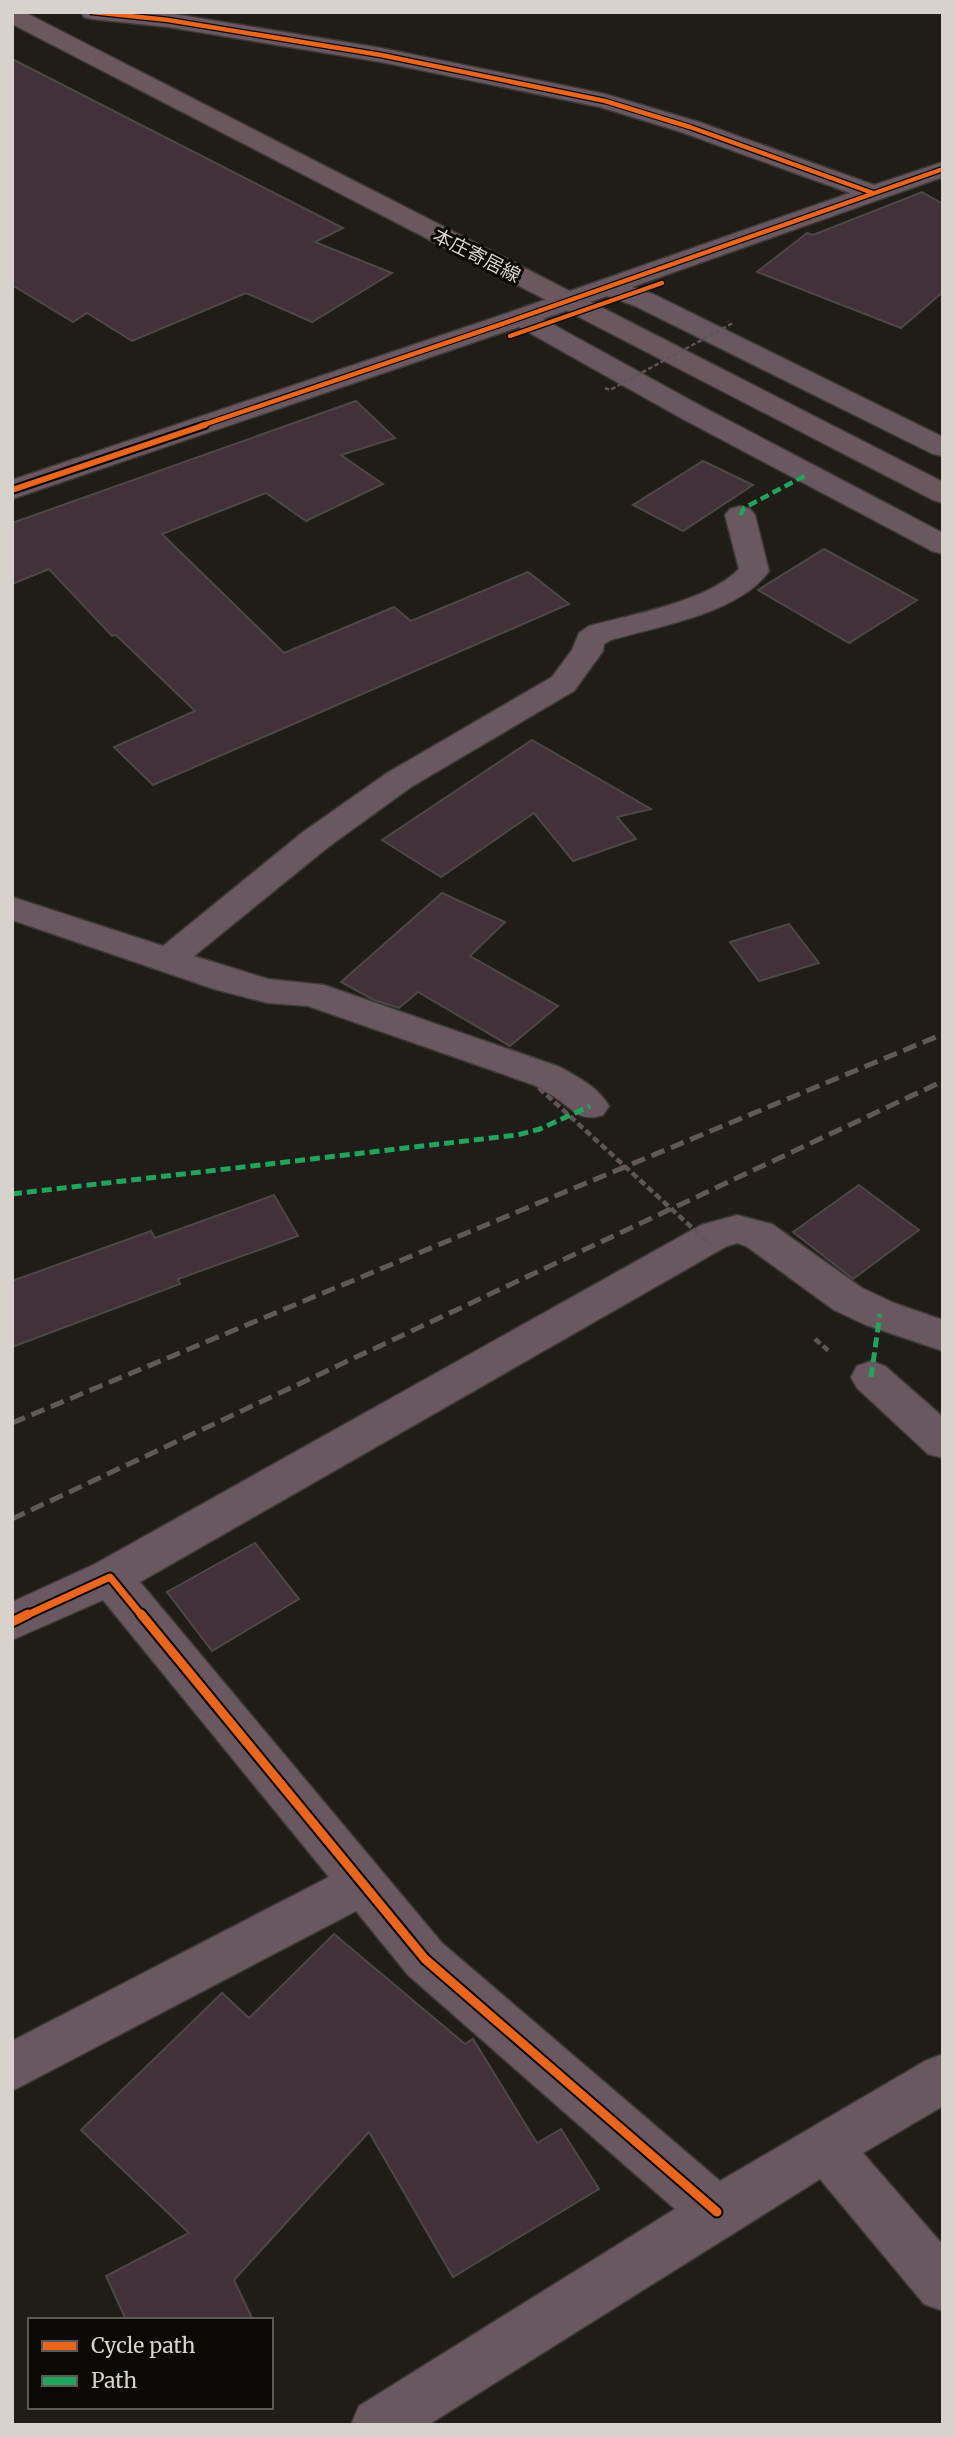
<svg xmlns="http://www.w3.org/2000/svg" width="955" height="2437" font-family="Merriweather,'Noto Sans JP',serif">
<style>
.building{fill:#423138;stroke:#4c4847;stroke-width:2}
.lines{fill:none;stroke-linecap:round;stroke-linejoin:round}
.minor-casing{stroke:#3c3a36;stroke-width:3}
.major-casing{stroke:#3c3a36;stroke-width:3}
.path{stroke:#5f5457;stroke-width:4.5;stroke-dasharray:7 3.5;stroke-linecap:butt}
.minor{fill:#6a5860;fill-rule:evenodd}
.major{fill:#6b585f;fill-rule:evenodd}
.rail{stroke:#615859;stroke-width:5;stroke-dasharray:14 7;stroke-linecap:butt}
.path-bridge-far1{stroke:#5f5457;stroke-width:2.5;stroke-dasharray:4.5 2.5;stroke-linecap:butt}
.path-bridge{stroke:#5f5457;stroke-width:4.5;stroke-dasharray:7 3.5;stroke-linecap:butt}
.quiet-far1{stroke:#20a55d;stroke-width:4.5;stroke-dasharray:9 4.5;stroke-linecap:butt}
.quiet{stroke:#20a55d;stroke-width:5;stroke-dasharray:10 5;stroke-linecap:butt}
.cycleway-far3-casing{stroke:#0b0905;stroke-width:7}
.cycleway-far2-casing{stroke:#0b0905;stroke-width:10}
.cycleway-far1-casing{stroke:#0b0905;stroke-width:11}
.cycleway-casing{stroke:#0b0905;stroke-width:13}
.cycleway-far3{stroke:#eb651d;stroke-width:4.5}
.cycleway-far2{stroke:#eb651d;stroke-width:6}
.cycleway-far1{stroke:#eb651d;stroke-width:7}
.cycleway{stroke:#eb651d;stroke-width:9}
.labels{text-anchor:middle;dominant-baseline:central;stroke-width:6;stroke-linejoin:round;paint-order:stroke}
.far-street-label{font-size:19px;fill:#d7d3cc;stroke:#0b0905}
</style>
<rect width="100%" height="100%" fill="#201d18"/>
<!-- building -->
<g class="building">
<polygon points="12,59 343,228 315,242 392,273 312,322 246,293 132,341 87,313 73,322 12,285"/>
<polygon points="922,192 943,204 943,292 901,328 757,272 807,233 813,235"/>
<polygon points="356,401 395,438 341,455 383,484 306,521 266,493 162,534 284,653 394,607 411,621 528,572 569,604 153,785 114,747 195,711 116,635 112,636 49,569 12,584 12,523"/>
<polygon points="703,461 753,485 683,531 633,505"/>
<polygon points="824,549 917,600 849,643 758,590"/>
<polygon points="532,740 651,809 617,817 636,839 573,861 534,813 441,877 382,840"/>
<polygon points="442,893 505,922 470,956 558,1006 510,1046 418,992 399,1008 374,1000 341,982"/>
<polygon points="789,924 819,963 759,981 730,942"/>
<polygon points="859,1185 919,1230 853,1279 793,1232"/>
<polygon points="274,1195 298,1236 178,1279 180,1284 12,1347 12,1281 151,1231 155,1238"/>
<polygon points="255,1543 299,1599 212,1651 167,1592"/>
<polygon points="334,1934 465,2044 473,2039 537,2143 561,2129 599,2189 453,2277 369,2132 234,2280 253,2320 126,2320 106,2276 189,2233 81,2130 222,1993 249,2018"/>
</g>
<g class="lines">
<!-- minor casing -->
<g class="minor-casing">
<g id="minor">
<polygon points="81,12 168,13 381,48 605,94 699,122 874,185 943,162 943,177 632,287 653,294 943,437 943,456 933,454 635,306 607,296 543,319 701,406 943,533 943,554 932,551 681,418 519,327 12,499 12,480 490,319 850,193 681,132 600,107 381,62 168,27 92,19 84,17"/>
<path d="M740,506L750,509L755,515L769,571C740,613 658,626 611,640L604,644L603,651L574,691L411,787L327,848L194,956L268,979L324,985L560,1067C578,1077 598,1087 609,1106L603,1115C582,1122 575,1112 559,1100C551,1094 542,1090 534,1085L308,1006L268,1003L214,989L12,920V897L163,946L303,832L387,773L552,677L572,650L579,633L589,626C633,614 706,602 739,569L725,515L730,509Z"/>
<polygon points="737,1215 772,1224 862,1288 894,1303 943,1320 943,1351 866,1325 834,1310 746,1246 737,1243 727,1246 140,1582 442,1943 720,2181 925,2061 943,2054 943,2106 863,2153 943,2245 943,2311 924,2304 820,2179 428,2425 351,2425 359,2406 675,2209 408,1975 356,1911 12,2091 12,2041 329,1877 103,1600 12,1640 12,1602 95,1564 701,1225"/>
<polygon points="871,1361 885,1366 943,1417 943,1458 928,1454 857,1388 851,1377 857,1366"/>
</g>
</g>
<!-- major casing -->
<g class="major-casing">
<polygon id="major" points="12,12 24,12 943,482 943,503 933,500 12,24"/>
</g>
<!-- path -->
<polyline class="path" points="815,1339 830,1352"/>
<!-- minor -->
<use href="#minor" class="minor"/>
<!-- major -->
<use href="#major" class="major"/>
<!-- rail -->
<g class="rail">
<polyline points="12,1423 943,1034"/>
<polyline points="12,1519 943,1081"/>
</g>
<!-- path-bridge-far1 -->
<polyline class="path-bridge-far1" points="605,388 610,390 731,324 728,321"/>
<!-- path-bridge -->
<polyline class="path-bridge" points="539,1088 711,1245"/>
<!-- quiet-far1 -->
<polyline class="quiet-far1" points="740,515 744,508 808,474"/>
<!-- quiet -->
<g class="quiet">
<polyline points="12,1194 517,1135 540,1129 590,1106"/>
<polyline points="871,1377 880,1314"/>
</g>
<!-- cycleway-far3 casing -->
<g class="cycleway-far3-casing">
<g id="cycleway-far3">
<polyline points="92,12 168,20 381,55 605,101 690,127 873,193"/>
<polyline points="510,336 662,283"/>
<polyline points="200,426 499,325 943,169"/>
</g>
</g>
<!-- cycleway-far2 casing -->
<g class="cycleway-far2-casing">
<polyline id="cycleway-far2" points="12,490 205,425"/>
</g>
<!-- cycleway-far1 casing -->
<g class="cycleway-far1-casing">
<polyline id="cycleway-far1" points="25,1616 110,1577 142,1616"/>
</g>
<!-- cycleway casing -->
<g class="cycleway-casing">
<g id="cycleway">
<polyline points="141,1614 425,1959 717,2212"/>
<polyline points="12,1622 28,1614"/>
</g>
</g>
<!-- cycleway-far3 -->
<use href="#cycleway-far3" class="cycleway-far3"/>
<!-- cycleway-far2 -->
<use href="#cycleway-far2" class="cycleway-far2"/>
<!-- cycleway-far1 -->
<use href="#cycleway-far1" class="cycleway-far1"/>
<!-- cycleway -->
<use href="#cycleway" class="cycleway"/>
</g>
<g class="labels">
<!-- far-street labels -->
<g class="far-street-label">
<text transform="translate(477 255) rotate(27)">本庄寄居線</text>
</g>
</g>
<!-- border -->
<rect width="955" height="2437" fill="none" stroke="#d7d3cc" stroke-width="28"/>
<!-- legend -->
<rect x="28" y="2318" width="245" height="91" fill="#0b0905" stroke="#5d5a55" stroke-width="2"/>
<rect x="42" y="2341" width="35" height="10" fill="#eb651d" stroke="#5d5a55" stroke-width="2"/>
<text x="91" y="2353" font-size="21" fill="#d7d3cc">Cycle path</text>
<rect x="42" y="2376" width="35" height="10" fill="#20a55d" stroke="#5d5a55" stroke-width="2"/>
<text x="91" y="2388" font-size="21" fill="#d7d3cc">Path</text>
</svg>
